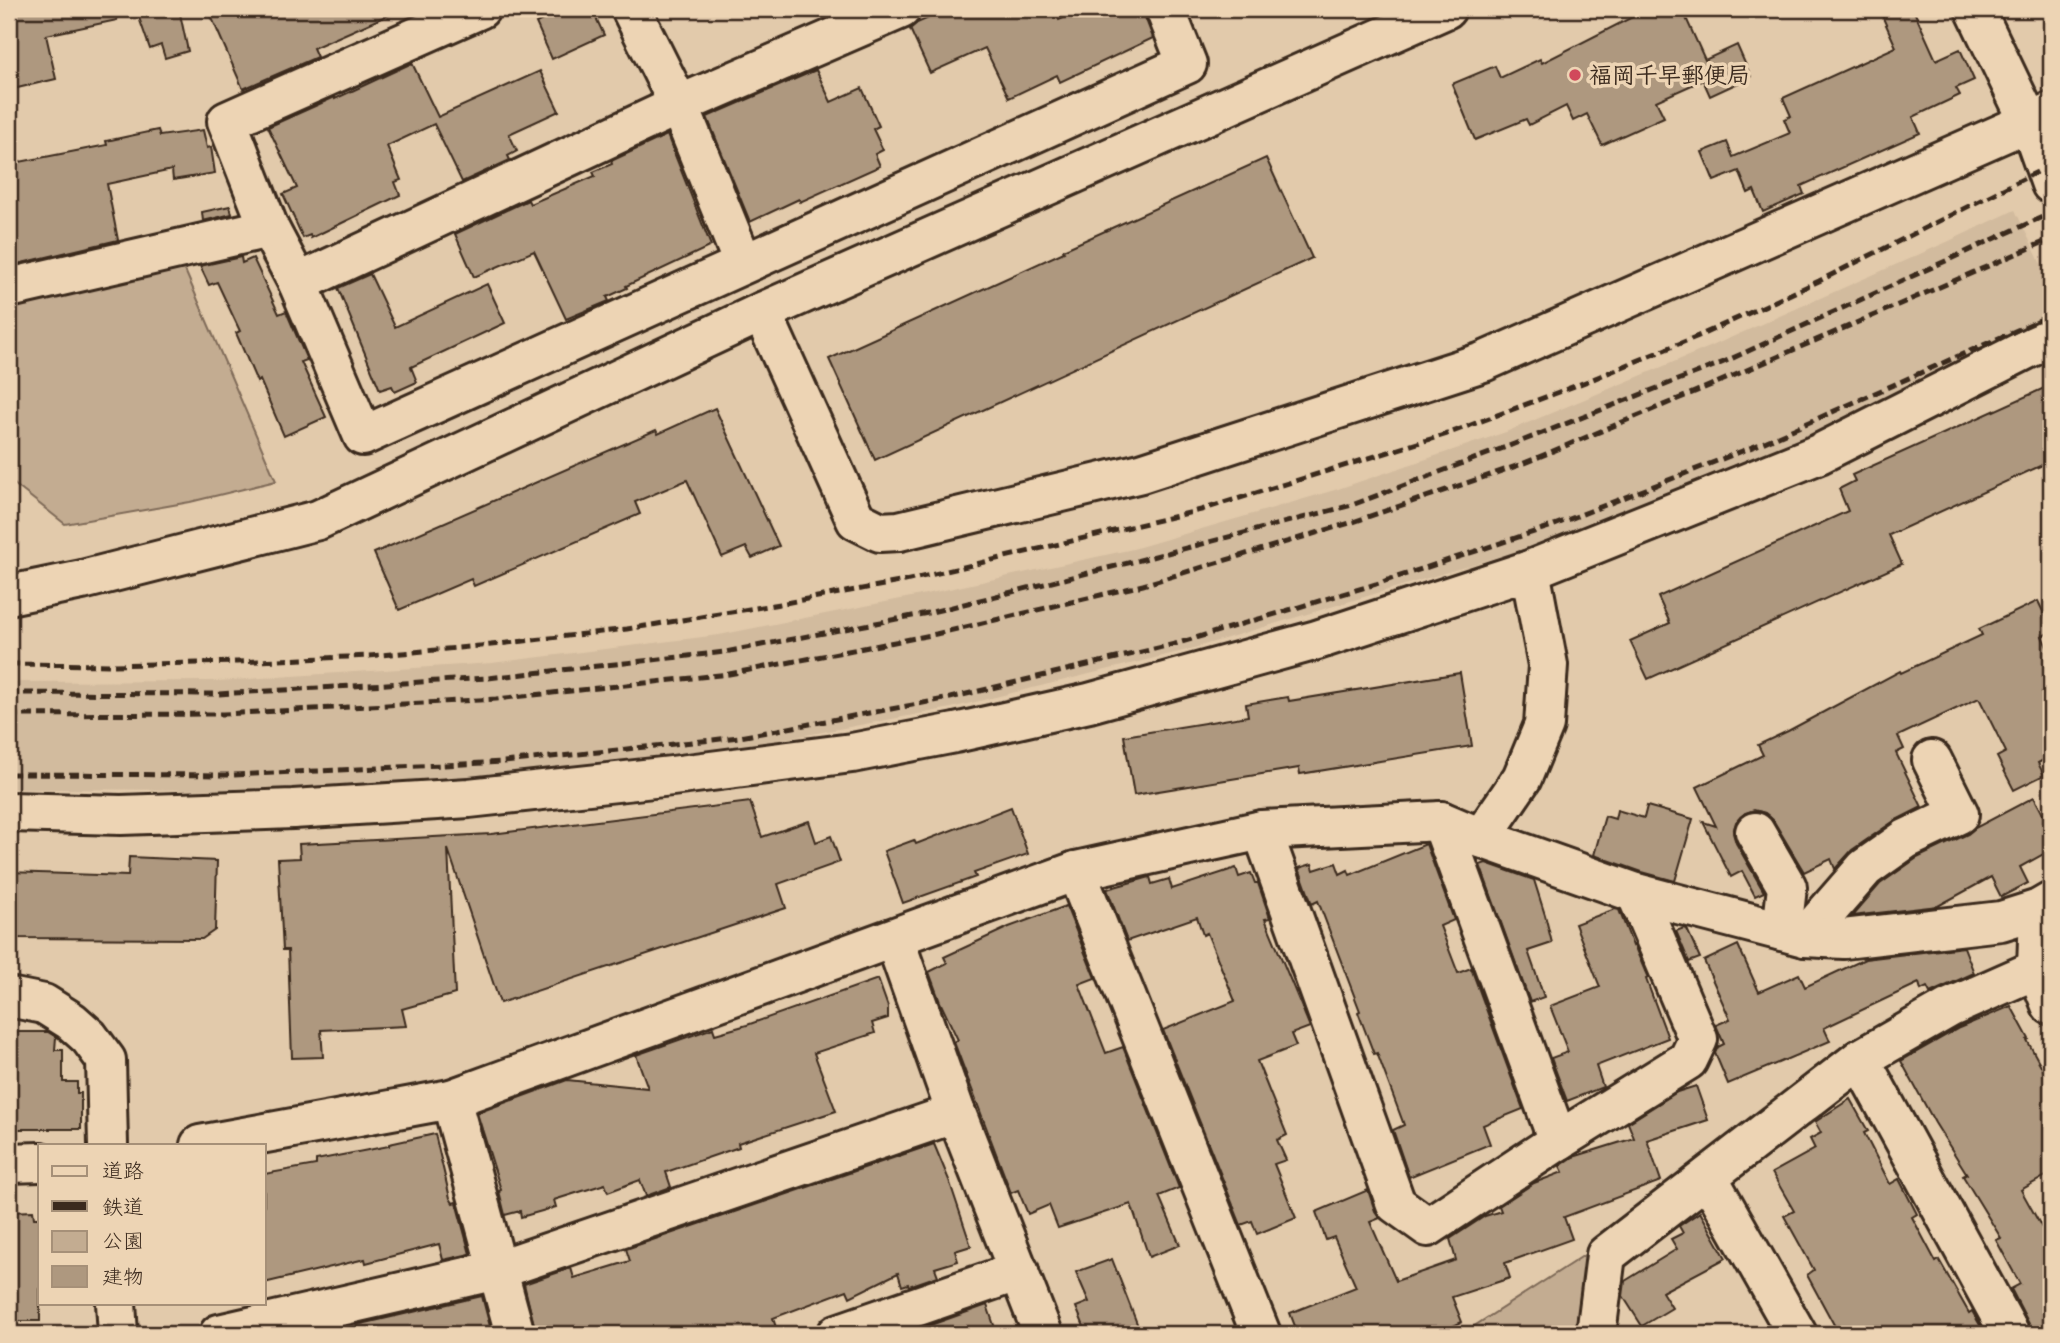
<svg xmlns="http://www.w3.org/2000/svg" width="2060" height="1343" font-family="Itim,'Klee One',sans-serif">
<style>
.built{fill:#d2bb9e}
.green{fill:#c3ac91;stroke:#7f6b58;stroke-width:2}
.building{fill:#ae987f;stroke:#3b2a1e;stroke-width:2}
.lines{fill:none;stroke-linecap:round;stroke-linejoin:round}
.minor-casing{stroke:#3b2a1e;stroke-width:44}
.minor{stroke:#edd4b4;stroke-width:38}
.rail{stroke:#3b2a1e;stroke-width:5;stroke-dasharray:10 5;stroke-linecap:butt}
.poi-dot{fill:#d1495b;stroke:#edd4b4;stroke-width:2.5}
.labels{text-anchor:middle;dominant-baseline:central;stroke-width:7;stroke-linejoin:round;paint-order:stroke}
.poi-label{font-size:23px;font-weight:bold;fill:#3b2a1e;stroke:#edd4b4;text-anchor:start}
</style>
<rect width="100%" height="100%" fill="#e2caab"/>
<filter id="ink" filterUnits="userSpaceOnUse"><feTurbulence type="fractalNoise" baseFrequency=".0143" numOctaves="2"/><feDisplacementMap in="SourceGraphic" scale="14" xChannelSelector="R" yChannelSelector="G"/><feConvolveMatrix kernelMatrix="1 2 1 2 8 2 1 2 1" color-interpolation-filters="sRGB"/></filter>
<g filter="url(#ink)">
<!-- built -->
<polygon class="built" points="2015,210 2051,285 2051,331 1764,455 1558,539 1187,650 951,708 752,745 472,780 227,790 9,789 9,682 217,681 492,663 719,635 926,594 1133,549 1338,489 1506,432 1712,346 1947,242"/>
<!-- green -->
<g class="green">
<polygon points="184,268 276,481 190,502 65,524 9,480 9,305"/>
<polygon points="1589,1252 1575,1334 1462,1334"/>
</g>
<!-- building -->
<g class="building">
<polygon points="9,9 115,9 117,20 46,35 56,79 13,89 9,70"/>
<polygon points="136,9 179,9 188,51 165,58 161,45 150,49"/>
<polygon points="208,9 402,9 313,48 317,57 243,89"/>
<polygon points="566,9 592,9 604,35 552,59 536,23"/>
<polygon points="949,9 1054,9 1059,20 1084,9 1144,9 1145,17 1153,38 1060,82 1057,75 1009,98 985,48 930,73 910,29 917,23"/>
<polygon points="1648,9 1682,9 1705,60 1737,45 1751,77 1710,96 1703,80 1656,101 1664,117 1602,145 1587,114 1573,121 1566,106 1529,125 1526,119 1475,140 1452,84 1495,66 1500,78 1540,59 1542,63"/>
<polygon points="1879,9 1913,9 1936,60 1960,49 1974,80 1956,88 1960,95 1913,117 1920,133 1801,186 1804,194 1763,212 1754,190 1748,193 1739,171 1714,181 1702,152 1727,142 1733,157 1790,133 1784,119 1791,116 1783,98 1896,47"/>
<polygon points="412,63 438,117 540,71 559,111 509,134 517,151 508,156 510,160 462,182 434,124 387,146 401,180 395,182 400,195 311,238 310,235 303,238 283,194 297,188 268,127 335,97 335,99"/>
<polygon points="816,70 831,102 862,88 879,126 873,129 883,150 875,154 880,166 800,202 799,199 750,222 707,117"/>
<polygon points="158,130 160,136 203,130 207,148 211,147 215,173 173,180 172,170 107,184 118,240 9,266 9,164 107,145 106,141"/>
<polygon points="667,135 711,246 626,286 627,288 607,297 609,301 566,319 534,251 474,277 455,234 528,200 530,204 595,176 593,172 612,164 611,161"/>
<polygon points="1266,158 1312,258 875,460 829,359 1064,252 1063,250"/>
<polygon points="230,206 232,214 203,221 202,212"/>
<polygon points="241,257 242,263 253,258 279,314 286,311 307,360 301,362 326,417 284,436 260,380 257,382 236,333 240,331 217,282 209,285 200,266"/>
<polygon points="370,274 395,327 487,284 505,323 411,367 417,382 395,392 392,386 380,390 338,288"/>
<polygon points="2051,385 2051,461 1889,535 1902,564 1648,679 1630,641 1670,623 1658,597 1848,511 1839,489 1855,481 1852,475"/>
<polygon points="715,408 779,546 752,558 746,547 722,557 687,480 635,502 640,514 474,586 471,579 399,610 374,553 656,430 658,434"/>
<polygon points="2038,601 2051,628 2051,632 2042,636 2051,656 2051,689 2042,693 2051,711 2051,756 2038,763 2044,775 2014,790 1997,757 2006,752 1979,698 1898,736 1904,749 1896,753 1922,807 1894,821 1852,850 1835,869 1831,859 1804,872 1773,820 1765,813 1754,810 1745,813 1736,822 1733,833 1736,843 1764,892 1755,896 1742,871 1731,877 1703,822 1716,826 1697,787 1763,755 1758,745 1788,731 1900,671 1901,673 1982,635 1979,629"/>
<polygon points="1460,673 1472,746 1300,774 1299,768 1134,795 1124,736 1248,716 1246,704 1288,697 1289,701"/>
<polygon points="2034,797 2051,829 2051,850 2020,867 2028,883 2001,897 1991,877 1938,906 1852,916 1880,884 1917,858 1968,834 1975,828"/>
<polygon points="750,802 762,837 809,821 816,842 831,836 840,862 778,884 786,908 500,1003 448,849 455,994 402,1009 406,1026 321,1030 323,1057 292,1058 288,950 283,950 278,859 300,858 299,844 491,834"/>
<polygon points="1647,806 1693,819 1675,881 1642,872 1594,855 1605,816 1615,819 1617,810 1644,818"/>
<polygon points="1011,807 1028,854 974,873 976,877 903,903 884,851 914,840 916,844"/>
<polygon points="1426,844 1454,920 1440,926 1458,973 1471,968 1523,1109 1483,1125 1490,1144 1409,1177 1393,1130 1404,1125 1377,1053 1374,1054 1358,1012 1360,1011 1318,901 1312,904 1299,868 1312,864 1314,870 1336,863 1340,874 1348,870 1350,875"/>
<polygon points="129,857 217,861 215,930 202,939 9,938 9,872 128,876"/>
<polygon points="1486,863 1534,880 1545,915 1552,943 1528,951 1544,997 1530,1002 1480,865"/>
<polygon points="1236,868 1239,877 1251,873 1255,883 1258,883 1270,918 1265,919 1310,1027 1291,1034 1296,1046 1257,1061 1287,1135 1277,1140 1286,1160 1274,1164 1296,1218 1257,1234 1252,1221 1241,1225 1163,1030 1235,1001 1207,933 1203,935 1197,917 1127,941 1107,889 1150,877 1152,884 1169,879 1172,889"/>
<polygon points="1066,906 1095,978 1079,984 1106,1053 1123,1047 1179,1188 1159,1196 1180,1245 1149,1257 1131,1204 1058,1228 1049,1205 1028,1214 1018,1190 1011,1193 954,1042 958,1040 940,1002 929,972 947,963 944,957 1009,927"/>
<polygon points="1615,909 1619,910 1633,946 1634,945 1648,978 1646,979 1668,1038 1596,1066 1603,1087 1567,1101 1551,1058 1568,1052 1550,1006 1600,987 1575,924"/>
<polygon points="1684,928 1687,929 1700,958 1689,962 1676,931"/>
<polygon points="1738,945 1759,992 1799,974 1805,987 1865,959 1964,947 1974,973 1930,993 1927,987 1921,990 1919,983 1824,1028 1830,1041 1728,1084 1715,1053 1718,1047 1724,1044 1716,1025 1730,1019 1704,961"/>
<polygon points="878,979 888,1007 888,1018 872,1023 875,1033 814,1053 836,1111 738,1143 739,1147 666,1172 671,1187 646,1196 640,1180 608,1192 605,1184 554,1200 556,1207 521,1217 520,1211 505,1215 499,1191 501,1190 477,1113 567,1080 648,1088 636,1055 713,1028 715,1034 747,1025"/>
<polygon points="2011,1006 2029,1039 2027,1040 2051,1084 2051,1173 2021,1190 2051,1244 2051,1334 2032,1334 2029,1324 2011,1289 2020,1284 1996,1240 2001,1238 1963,1176 1967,1174 1935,1123 1901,1061 1959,1028"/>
<polygon points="9,1032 48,1032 56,1037 55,1050 63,1050 63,1082 77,1082 77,1093 81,1093 81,1129 9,1129"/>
<polygon points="1696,1086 1708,1120 1647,1140 1661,1181 1564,1217 1572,1239 1505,1263 1510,1278 1452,1297 1462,1322 1436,1334 1298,1334 1290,1313 1356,1287 1334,1237 1326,1240 1316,1212 1368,1190 1375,1211 1380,1218 1370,1222 1396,1281 1456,1260 1450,1239 1485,1216 1501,1211 1499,1206 1534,1183 1563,1172 1560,1166 1573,1157 1634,1138 1628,1123 1677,1092"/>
<polygon points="1850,1099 1868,1131 1864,1133 1890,1184 1899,1179 1917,1214 1912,1217 1936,1262 1939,1260 1969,1313 1972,1311 1985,1334 1839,1334 1807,1275 1814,1270 1784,1216 1794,1211 1772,1173 1815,1149 1810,1139 1821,1133 1815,1122"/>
<polygon points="435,1134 450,1198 453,1203 456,1202 470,1254 443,1260 439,1244 366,1263 365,1259 264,1283 264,1174 316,1165 316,1160 389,1146 389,1144"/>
<polygon points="934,1144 949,1180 971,1246 955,1251 958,1261 935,1268 938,1276 909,1286 908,1284 902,1286 898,1273 850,1297 847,1290 773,1318 778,1334 536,1334 524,1284 571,1268 574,1278 630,1261 626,1249"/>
<polygon points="33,1211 34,1218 40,1218 40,1321 9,1321 9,1212"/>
<polygon points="1700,1212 1726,1258 1662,1292 1672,1308 1642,1326 1623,1296 1625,1281 1677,1249 1671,1239 1683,1233 1679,1226"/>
<polygon points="1112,1259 1141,1334 1087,1334 1076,1307 1089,1302 1076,1272"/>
<polygon points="482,1296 492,1334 358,1334 357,1325"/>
<polygon points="987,1305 997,1334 908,1334 908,1333"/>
</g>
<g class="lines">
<!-- minor casing -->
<g class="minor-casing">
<g id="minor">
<polyline points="480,9 227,121 269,228 298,283 363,436 1187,64 1165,9"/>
<polyline points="631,9 679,105 743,263"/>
<polyline points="1975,9 2029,122 2051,184"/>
<polyline points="298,283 679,105 901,9"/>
<polyline points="9,288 269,228"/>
<polyline points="762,312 856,520 880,532 899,531 1141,473 1483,362 2051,112"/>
<polyline points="9,595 82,580 318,520 762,312 1446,9"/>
<polyline points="9,812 121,815 293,809 469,798 672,776 852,753 955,733 1089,703 1317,640 1530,570 1819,454 2051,337"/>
<polyline points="1441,821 1558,1141"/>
<polyline points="1262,830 1396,1204 1428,1227 1558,1141 1688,1060 1698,1039 1636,893"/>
<polyline points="1755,832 1787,887 1782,931"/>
<polyline points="1481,838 1522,778 1544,725 1548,665 1530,570"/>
<polyline points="1076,871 1261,1334"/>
<polyline points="2039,909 2037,969 2051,1005"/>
<polyline points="1805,937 1865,868 1906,839 1959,814 1932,760"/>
<polyline points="894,938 956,1113 1043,1334"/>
<polyline points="9,997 44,1004 71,1021 89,1037 106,1060 108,1145"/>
<polyline points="1860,1059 2010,1334"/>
<polyline points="451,1099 515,1334"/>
<polyline points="200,1145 451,1099 1076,871 1262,830 1441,821 1481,838 1636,893 1805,937 1844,939 2001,921 2039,909 2051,902"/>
<polyline points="9,1163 40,1162"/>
<polyline points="1708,1177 1797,1334"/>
<polyline points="116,1303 118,1334"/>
<polyline points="219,1334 497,1270 956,1113"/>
<polyline points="837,1334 1019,1271"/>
<polyline points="1596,1334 1606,1255 1860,1059 1949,1008 2037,969"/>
</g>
</g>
<!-- minor -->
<use href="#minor" class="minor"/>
<!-- rail -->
<g class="rail">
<polyline points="9,664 112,665 236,662 369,656 491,645 627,629 774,605 905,581 1201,510 1447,434 1588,381 1703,334 1819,281 2051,165"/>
<polyline points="9,693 217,694 488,678 725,652 928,613 1140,560 1352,505 1514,444 1724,362 2051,213"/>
<polyline points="9,715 223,714 496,699 729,674 936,634 1143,585 1353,522 1522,464 1733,376 2051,239"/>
<polyline points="9,774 233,775 504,762 740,737 950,698 1175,644 1376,584 1552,526 1760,444 2051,315"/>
</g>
</g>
</g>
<!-- markers -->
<circle class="poi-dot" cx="1575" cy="75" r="7"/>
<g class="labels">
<!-- poi labels -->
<g class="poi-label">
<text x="1589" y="75">福岡千早郵便局</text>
</g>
</g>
<!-- margin -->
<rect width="2060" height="1343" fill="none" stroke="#edd4b4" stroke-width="35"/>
<rect x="18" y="18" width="2025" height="1308" fill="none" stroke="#3b2a1e" stroke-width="2.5" filter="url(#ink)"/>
<!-- legend -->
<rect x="38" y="1144" width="228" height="161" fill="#edd4b4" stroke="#a69078" stroke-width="2"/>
<rect x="52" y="1166" width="35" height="10" fill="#edd4b4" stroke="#a69078" stroke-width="2"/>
<text x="102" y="1178" font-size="21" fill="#3b2a1e">道路</text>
<rect x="52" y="1201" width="35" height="10" fill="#3b2a1e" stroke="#a69078" stroke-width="2"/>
<text x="102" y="1214" font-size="21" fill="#3b2a1e">鉄道</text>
<rect x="52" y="1231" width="35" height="21" fill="#c3ac91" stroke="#a69078" stroke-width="2"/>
<text x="102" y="1248" font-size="21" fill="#3b2a1e">公園</text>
<rect x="52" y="1266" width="35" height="21" fill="#ae987f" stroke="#a69078" stroke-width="2"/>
<text x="102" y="1284" font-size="21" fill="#3b2a1e">建物</text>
</svg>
